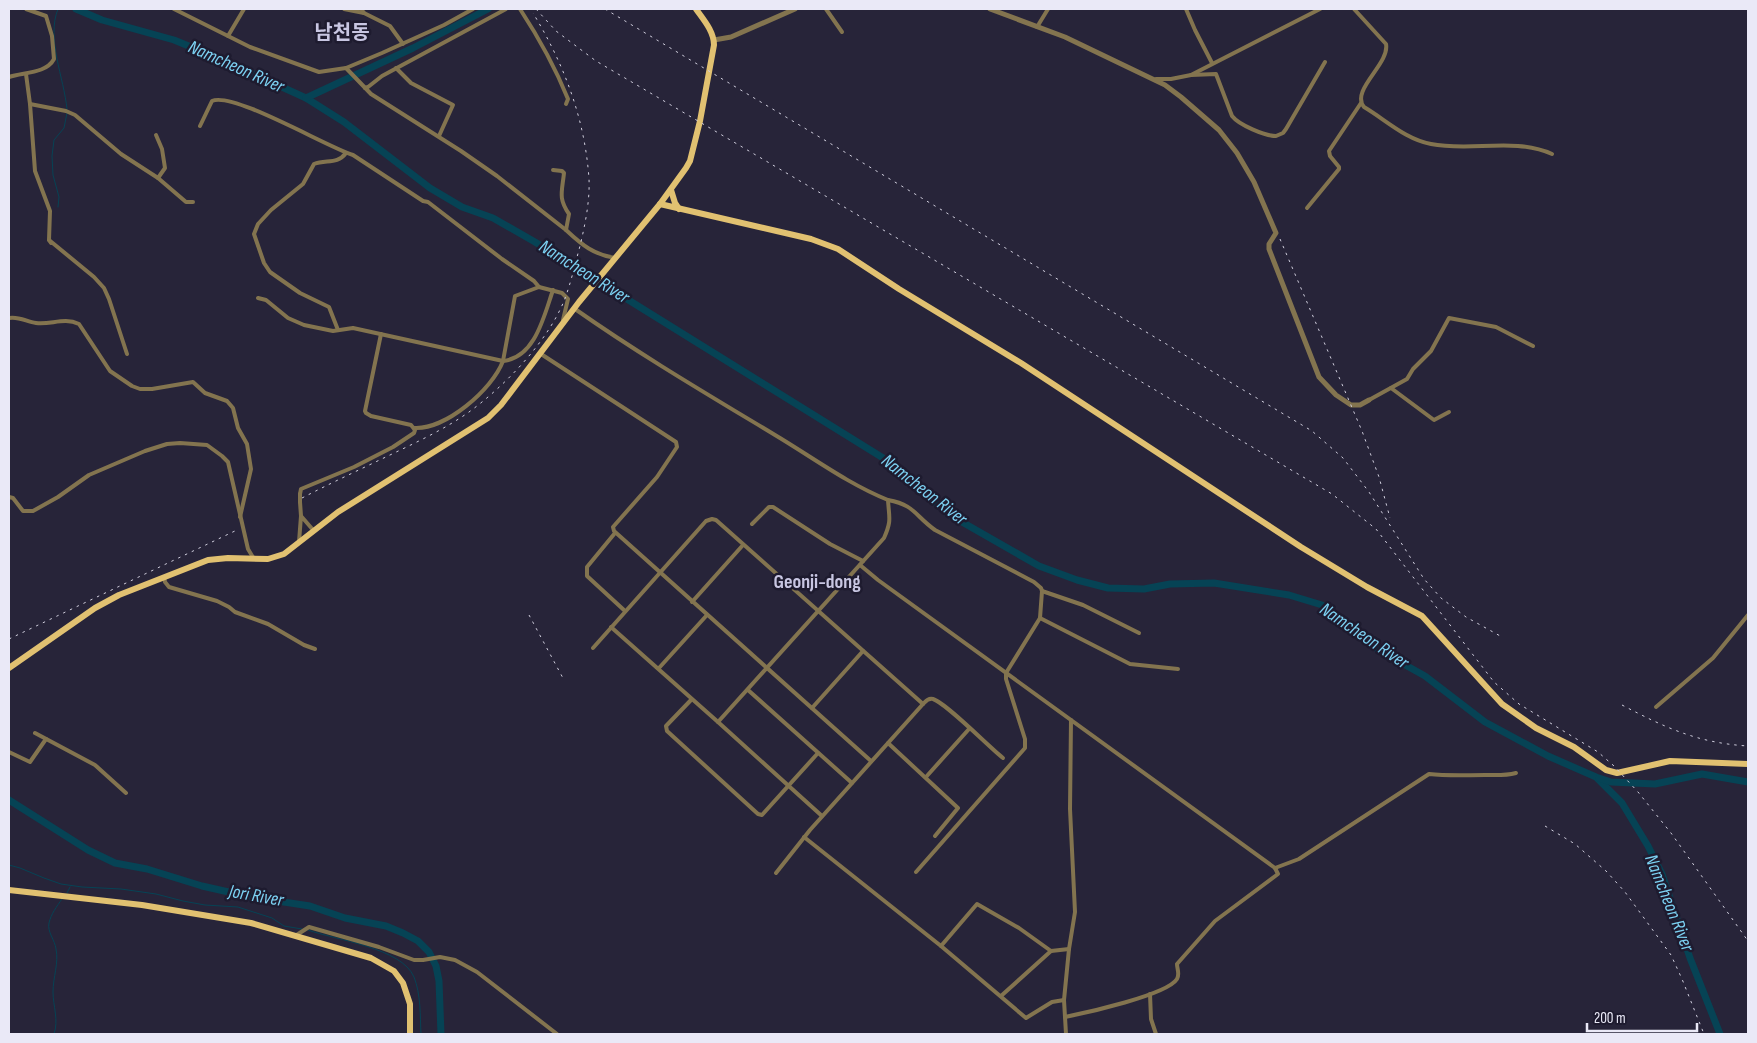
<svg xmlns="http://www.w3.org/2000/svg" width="1757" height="1043" font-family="'Sofia Sans Condensed','Noto Sans KR',sans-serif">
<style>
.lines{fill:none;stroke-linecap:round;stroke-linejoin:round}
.stream{stroke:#064355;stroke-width:1}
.river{stroke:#064355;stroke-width:7}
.minor{stroke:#83744f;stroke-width:4}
.tertiary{stroke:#83744f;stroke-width:5}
.primary{stroke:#e1c171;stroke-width:6}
.rail{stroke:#d0cedd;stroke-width:1;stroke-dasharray:2.5 5;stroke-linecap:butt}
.minor-bridge{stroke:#83744f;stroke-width:4}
.labels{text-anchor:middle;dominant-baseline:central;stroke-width:5;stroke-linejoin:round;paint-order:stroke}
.water-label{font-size:19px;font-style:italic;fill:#7cd1f2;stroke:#1e1b2f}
.quarter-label{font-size:20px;font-weight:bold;fill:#c8c6e2;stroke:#1e1b2f}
</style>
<rect width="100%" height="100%" fill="#272439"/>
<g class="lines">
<g class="stream">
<path d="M58,9C46,38 64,78 67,109"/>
<path d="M58,207L59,197L53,175L52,156L54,140L64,128L67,113"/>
<path d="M9,865L20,868L44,878L61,884L82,887L121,889L156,894L183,901L205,905L238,907L272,918L284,926L302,929"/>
<path d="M67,893L70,887"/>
<path d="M308,930C336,940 402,948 414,977C421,995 420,1015 421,1034"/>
<path d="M54,1034C59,1020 53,1006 53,992C53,977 59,963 56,949C55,940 47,932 49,923C51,914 57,906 62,899"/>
</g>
<g class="river">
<path d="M76,9L102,20L174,40L218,58L306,98L344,122L430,188L462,207L493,218L535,242L896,466L948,514L1039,566L1077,580L1108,588L1144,589L1170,584L1214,583L1289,595L1322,605L1347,628L1382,652L1425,676L1485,722L1548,756L1596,777L1622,803L1648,846L1662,874L1690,958L1720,1034"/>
<path d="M306,98L413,48L488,9"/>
<path d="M1599,778L1611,782L1655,784L1702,774L1748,782"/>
<path d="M9,800L88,850L115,863L147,869L202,886L251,897L310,906L345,918L386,926L403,933L418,941L429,952L436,966L439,981L441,1034"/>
</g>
<g class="minor">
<path d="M174,9L250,47L319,72L346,68L382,53L444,25L473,9"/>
<path d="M344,9L364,13"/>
<path d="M363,9L362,11L364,13L390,26L403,44"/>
<path d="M520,9C539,38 555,67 568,99L566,104"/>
<path d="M826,9L842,32"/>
<path d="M1186,9L1195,30L1212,63"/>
<path d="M1354,9L1386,44C1390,64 1350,90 1364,107C1386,120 1405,139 1431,144C1471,152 1514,137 1552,154"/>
<path d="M1037,27L1048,9"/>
<path d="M228,36L244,9"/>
<path d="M346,68L371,94L461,151L497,176L566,230C582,245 594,255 616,258"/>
<path d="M396,68L411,83L453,105L439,136"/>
<path d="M26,74L30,104L35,171L50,211L49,240L51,243"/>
<path d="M1191,75L1216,74L1232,116C1239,125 1265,136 1276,136L1283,133L1286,129L1325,62"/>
<path d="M9,77C23,72 46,74 54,59L52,36L46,16L26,9"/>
<path d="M1156,79H1171L1191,75L1320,9"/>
<path d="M365,88L368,87L382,76L506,9"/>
<path d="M30,104L66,111L75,115L121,154L158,178L186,202H193"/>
<path d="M200,126L212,101C232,91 327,147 353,155L423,201L428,202L502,259L534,281L539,287"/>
<path d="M156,135L162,149L165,168L158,178"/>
<path d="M553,170L562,171L564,173C562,192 558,198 569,214L566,230"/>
<path d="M1307,208L1339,169V167L1330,156L1329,151L1361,103"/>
<path d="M49,240L94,277L104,288L109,299L127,354"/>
<path d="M258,298L266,300L288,318L304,325L333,331L353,328L503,361C535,358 544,316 553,290"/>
<path d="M575,309C639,354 707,394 775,435C812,457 848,484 888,500C889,518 892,520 884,538L718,722L611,627"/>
<path d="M9,318C19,316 27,322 36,323C51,325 64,317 79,324L110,371L132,386L140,389H152L193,382L205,393L227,401L233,408L238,428L247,444L251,469L240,517"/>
<path d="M338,330L329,307L300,293L270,272L264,263L254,234L258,224L271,210L303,184L314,164C326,159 337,165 346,153"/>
<path d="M541,354L676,442L677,447L657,477L613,527L614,531L871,761"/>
<path d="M1391,388L1434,420L1449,412"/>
<path d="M1369,400L1407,379L1413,369L1431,351L1449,318L1496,327L1533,346"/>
<path d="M414,428C445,430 492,390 503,361L515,296L539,287L562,293L568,299L563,320"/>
<path d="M300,494L301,489L354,467L393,447L414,433L415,430L411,425L371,416L366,413L365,411L381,334"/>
<path d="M9,497L13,498L23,511H33L58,497L89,475L145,451L167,444L180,443L207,445L222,456L228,462L248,549L254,559"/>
<path d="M888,500C915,505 914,515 935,530L1034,582L1041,588L1042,591L1040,618L1006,673V679L1025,739V748L916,872"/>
<path d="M300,502L301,516"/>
<path d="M752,524L769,507H773L830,544L863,561"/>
<path d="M615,533L587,567V576L625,611"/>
<path d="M299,542L301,516L314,531"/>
<path d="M860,565L878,580L1275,868L1278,874L1215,921L1177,964C1177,969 1180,974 1177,979C1167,995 1085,1013 1065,1017"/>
<path d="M164,577L165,582L169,587L217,601L229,607L235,612L268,624L304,645L315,649"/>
<path d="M1042,591L1083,605L1139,633"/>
<path d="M692,602L743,545"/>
<path d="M1040,618L1130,664L1178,669"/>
<path d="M593,648L706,521L712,519L716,520L923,704L810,830L776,873"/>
<path d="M659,668L707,615"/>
<path d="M748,690L852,783"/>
<path d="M691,700L666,726L667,731L758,814L762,815L818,753"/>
<path d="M923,704C926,701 928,698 933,699C946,703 989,747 1003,758"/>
<path d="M1656,707L1713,658L1748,615"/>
<path d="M812,708L863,651"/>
<path d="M718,722L822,816"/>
<path d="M35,733L95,765L126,793"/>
<path d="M888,743L958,808L935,836"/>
<path d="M9,752L30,762L46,739"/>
<path d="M926,777L969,729"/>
<path d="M804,837L941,946L1026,1018L1052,1002L1064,1000"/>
<path d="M1275,868L1299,859L1429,774C1447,776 1466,775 1485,775C1496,775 1504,776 1516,773"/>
<path d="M295,936L309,927L379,947L414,960H423L440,957L455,960L477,972L557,1034"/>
<path d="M941,946L977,904L1019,928L1051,951L1069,949"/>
<path d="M1150,994L1151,1019L1156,1034"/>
<path d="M1001,996L1051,951"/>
<path d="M1066,1034L1064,1000L1069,949L1075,912L1070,809L1071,720"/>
</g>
<g class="tertiary">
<path d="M990,9L1065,37L1165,85L1181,97L1219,130L1237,153L1254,182L1276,233L1269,244V249L1319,377L1336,395L1351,405H1360L1369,400"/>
<path d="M714,40L731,37L795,9"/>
</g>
<g class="primary">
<path d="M671,190L675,203L679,209"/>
<path d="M660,204L811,239L838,249L899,289L1021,363L1301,547L1367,587L1422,616L1502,704L1536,728L1574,747L1606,770L1617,773L1670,761L1748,764"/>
<path d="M9,668L95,608L119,595L208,560L228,558L268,559L284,554L338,512L488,418L501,405L579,302L660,204L686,168L690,161L700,121L714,45C714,31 703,19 696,9"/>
<path d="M9,890L142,905L251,923L371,958L394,971L403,983L410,1004V1034"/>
</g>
<g class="rail">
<path d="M536,9L556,31L596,61L1332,494L1376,529L1494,682L1519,704L1598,752L1614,766L1638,792L1671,833L1748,941"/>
<path d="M605,9L1312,431L1343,458L1369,492L1424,579L1441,598L1466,617L1502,637"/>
<path d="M1280,239L1362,431L1379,477L1390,518"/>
<path d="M302,498C331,483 361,469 390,455C417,442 445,429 469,412C506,385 547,342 564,301C571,283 575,264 580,246C585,225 590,201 589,179C585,119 564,64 533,13"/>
<path d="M529,615L564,680"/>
<path d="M9,639L237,530"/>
<path d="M1622,705C1666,728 1698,743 1748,746"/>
<path d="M1545,826L1575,844L1606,871L1625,892L1671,955L1682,979L1704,1034"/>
</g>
<path class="minor-bridge" d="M300,494V502"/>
</g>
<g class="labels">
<g class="water-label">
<text transform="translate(236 67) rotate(24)">Namcheon River</text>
<text transform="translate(584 272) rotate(32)">Namcheon River</text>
<text transform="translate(924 490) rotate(38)">Namcheon River</text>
<text transform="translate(1364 636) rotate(34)">Namcheon River</text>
<text transform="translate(256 896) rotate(10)">Jori River</text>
<text transform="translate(1669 903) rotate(68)">Namcheon River</text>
</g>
<g class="quarter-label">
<text x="342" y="33">남천동</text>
<text x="817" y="582">Geonji-dong</text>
</g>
</g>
<rect width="1757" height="1043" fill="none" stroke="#eae9f7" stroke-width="20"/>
<path d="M1587 1023v8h110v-8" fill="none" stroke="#eae9f7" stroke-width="2.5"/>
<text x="1594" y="1023" font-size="15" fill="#eae9f7" stroke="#1e1b2f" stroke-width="4" paint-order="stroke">200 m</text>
</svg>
